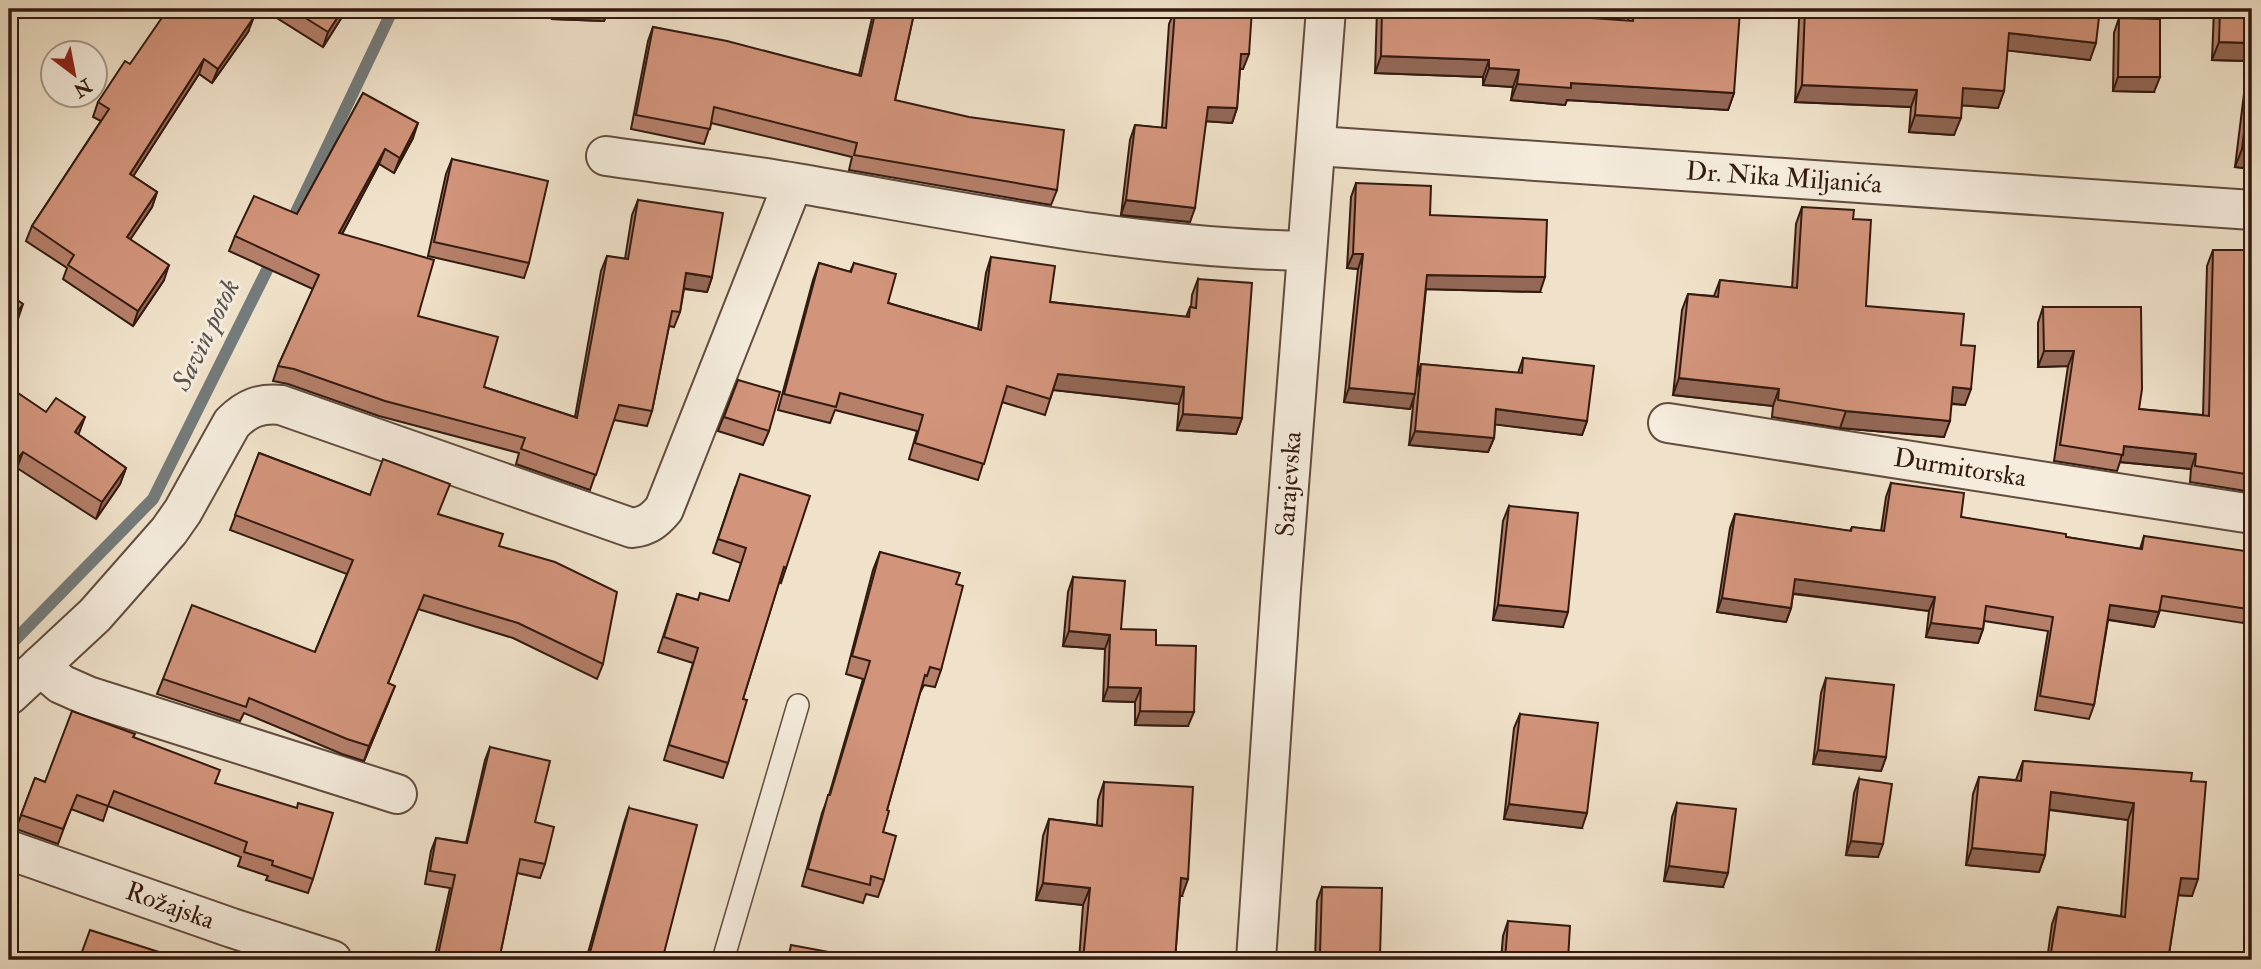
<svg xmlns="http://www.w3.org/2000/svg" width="2261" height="969" font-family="'IM FELL Double Pica',serif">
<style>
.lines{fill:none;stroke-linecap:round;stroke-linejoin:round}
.stream{stroke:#747b7b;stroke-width:12}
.service-casing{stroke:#624c3e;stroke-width:24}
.minor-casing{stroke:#624c3e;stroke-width:42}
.service{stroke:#f5ecdd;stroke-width:21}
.minor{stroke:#f5ecdd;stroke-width:38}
.wall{fill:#b57f6a;stroke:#331a10;stroke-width:2}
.shaded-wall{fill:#936856;stroke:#331a10;stroke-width:2}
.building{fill:#d2947b;stroke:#331a10;stroke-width:2}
.labels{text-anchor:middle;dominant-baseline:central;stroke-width:6;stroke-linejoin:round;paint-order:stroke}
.street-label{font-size:26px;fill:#331a10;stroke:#f5ecdd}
.water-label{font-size:28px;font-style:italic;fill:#59524e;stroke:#f5ecdd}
</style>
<rect width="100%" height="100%" fill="#f0e2ca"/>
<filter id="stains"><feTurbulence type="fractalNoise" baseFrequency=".00286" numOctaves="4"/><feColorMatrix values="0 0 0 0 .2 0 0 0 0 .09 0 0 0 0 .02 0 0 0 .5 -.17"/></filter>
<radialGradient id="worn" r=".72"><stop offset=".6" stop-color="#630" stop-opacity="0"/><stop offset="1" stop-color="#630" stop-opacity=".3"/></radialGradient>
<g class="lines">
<g class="stream">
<path d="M288,229L393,9"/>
<path d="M9,646L153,499L275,254"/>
</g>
<g class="service-casing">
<path id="service" d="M723,960L798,705"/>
</g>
<g class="minor-casing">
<g id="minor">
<path d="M1317,146L2252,210"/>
<path d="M606,156C669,165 733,172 796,183C965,212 1135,248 1307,251"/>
<path d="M1668,423L2252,514"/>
<path d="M40,666L61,684L88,696L397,794"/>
<path d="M9,695L95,615L169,531L183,511L232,423C247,408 260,403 281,405L632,528C647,526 654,521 664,509L793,183"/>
<path d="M9,850L232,928L332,960"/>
<path d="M1256,960L1281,589L1326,9"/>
</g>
</g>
<use href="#service" class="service"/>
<use href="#minor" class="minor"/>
</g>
<g class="wall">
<path d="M281,9H347L323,47L277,18Z"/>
<path d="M552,9H609L604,21L552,19Z"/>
<path d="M874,9H915L895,100L1057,190L1051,205L849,170L852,157L711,123L704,144L631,129L648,41L653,27L859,75Z"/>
<path d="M1178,9H1252L1243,69H1240L1237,108L1232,123L1206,121L1190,222L1121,215L1130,140L1135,125L1162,128L1169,24L1175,10H1178Z"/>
<path d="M1377,9H1551L1550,15L1628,21L1630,9H1712L1734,93L1728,110L1567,100L1565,105L1511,100L1513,87L1483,85V77L1375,73Z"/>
<path d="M1803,9H2100L2090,60L2007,50L2004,91L1998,108L1962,105L1954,135L1909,132L1911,107L1795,102L1799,20Z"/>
<path d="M2214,9H2252V169L2235,167L2248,61L2212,60Z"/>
<path d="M2119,18L2154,92L2113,91L2114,33Z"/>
<path d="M248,32L212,83L199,74L133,176L157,192L152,207L130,239L164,280L133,326L63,279L67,268L26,241L32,226L101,121L93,117L98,102L130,64Z"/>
<path d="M363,93L413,138L394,173L379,164L342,234L484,387L575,417L601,271L607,256L625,259L632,215L638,200L712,277L707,292L684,289L680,312L674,327L669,326L652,411L647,426L614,420L590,490L516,464L519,453L379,416L288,384L273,381L278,366L313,289L229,251L235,236L297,214Z"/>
<path d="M452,159L529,263L524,278L428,256L446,174Z"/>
<path d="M1356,183L1430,215L1540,292L1426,289L1417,377L1421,364L1518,373L1523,358L1587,421L1582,435L1495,424L1494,438L1488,452L1409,445L1414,396L1410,409L1344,402L1358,269L1347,268L1351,197Z"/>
<path d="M1802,207L1853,219L1866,306L1961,345L1965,405L1951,404L1944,437L1840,428L1772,417L1773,406L1673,395L1682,310L1688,294L1714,296L1720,280L1792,288L1796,224Z"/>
<path d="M2213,250H2252V492L2190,482L2191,469L2120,462L2117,471L2054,461L2068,366L2038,367V323L2043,307L2139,409L2203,415L2207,266Z"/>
<path d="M991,257L1050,302L1186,317L1190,307H1191L1192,295L1198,279L1242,418L1236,434L1177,430L1179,404L1053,390L1045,415L1002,402L978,480L909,459L917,431L835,410L830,423L778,410L813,280L819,263L850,272L854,263L888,303L978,329L986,273Z"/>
<path d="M738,380L769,431L763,445L718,431Z"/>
<path d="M9,387L126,468L120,484L96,519L17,468L9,478Z"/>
<path d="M259,453L370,495L438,514L499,546L603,664L597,679L513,638L418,609L388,683L389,701L364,761L342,754L244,713L240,721L157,694L163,679L315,652L347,574L230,530Z"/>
<path d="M1891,483L1961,517L2066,537L2140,549L2144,536L2248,609L2243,623L2160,610L2154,627L2108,620L2094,705L2089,719L2035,710L2048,631L1984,621L1983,629L1978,643L1926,637L1929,611L1793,594L1791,608L1786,622L1717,612L1730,528L1735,514L1850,531L1852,527L1881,531L1886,497Z"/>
<path d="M735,488L786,568L781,583L779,582L743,699L728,763L723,778L664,760L693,663L658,652L677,594L698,600L729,601L741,563L713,553Z"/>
<path d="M1509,506L1563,627L1493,620L1503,521Z"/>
<path d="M880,552L956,584L941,670L935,687L924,685L920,693L887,810L883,832L884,880L878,897L866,894L863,903L802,886L822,813L829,795L863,679L846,674L873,570Z"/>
<path d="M1073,577L1121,629L1156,645L1188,726L1135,725V702L1103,701L1105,649L1063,646L1068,592Z"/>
<path d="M1826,678L1886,757L1881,771L1813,764L1821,693Z"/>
<path d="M1520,714L1582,828L1504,819L1514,728Z"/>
<path d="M133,737L215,783L313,879L308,893L266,880L268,876L238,866L241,857L108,806L103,821L71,809L58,844L16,829L35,778L45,782Z"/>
<path d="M490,747L535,822L545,864L540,878L517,873L499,960H434L450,888L425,884L431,851L436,838L466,843L485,760Z"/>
<path d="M2023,761L2191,781L2192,896L2178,895L2168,960H2047L2052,924L2058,907L2121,916L2128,820L2049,810L2045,855L2039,872L1966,865L1973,794L1979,777L2016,780Z"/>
<path d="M1859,779L1878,857L1846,855L1854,793Z"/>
<path d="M1104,782L1182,896H1180L1175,960H1079L1083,905L1036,900L1043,836L1049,819L1097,825L1098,800Z"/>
<path d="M1677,803L1723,887L1664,881L1672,817Z"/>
<path d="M629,808L664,953L673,960H586L624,823Z"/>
<path d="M1322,887L1378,960H1315L1317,901Z"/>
<path d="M1508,921L1568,960H1501L1503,936Z"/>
</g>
<g class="shaded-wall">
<path d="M343,9H347L323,47L328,32Z"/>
<path d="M555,9H609L604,21L552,19Z"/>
<path d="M254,17L248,32L212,83L218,69Z"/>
<path d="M2009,33L2096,43L2090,60L2003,50Z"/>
<path d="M2219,42L2252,43V50L2248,61L2212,60Z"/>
<path d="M1241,54H1249L1243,69H1236Z"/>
<path d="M1381,56L1489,60L1483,77L1375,73Z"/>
<path d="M204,59L199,74L125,189L130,174Z"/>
<path d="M1489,68L1519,70L1513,87L1483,85Z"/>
<path d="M2118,77H2160L2154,92L2113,91Z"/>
<path d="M1571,83L1734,93L1728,110L1567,100L1565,105L1511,100L1517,84Z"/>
<path d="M1802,85L1917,90L1911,107L1795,102Z"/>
<path d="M1963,88L2004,91L1998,108L1957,105Z"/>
<path d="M1208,107L1237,108L1232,123L1203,121Z"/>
<path d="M1915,115L1961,118L1954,135L1909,132Z"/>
<path d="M418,123L413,138L394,173L400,158Z"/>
<path d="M385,149L379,164L334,249L339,233Z"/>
<path d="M2242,149L2252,150V169L2235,167Z"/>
<path d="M157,192L152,207L122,252L127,237Z"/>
<path d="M1126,200L1195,208L1190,222L1121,215Z"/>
<path d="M1353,254H1363L1358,269L1347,268Z"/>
<path d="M169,265L164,280L133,326L138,311Z"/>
<path d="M686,273L712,277L707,292L681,288Z"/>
<path d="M1427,275L1545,277L1540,292L1422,289Z"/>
<path d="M23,304L18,319L9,331V324Z"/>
<path d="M2044,351H2074L2068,366L2038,367Z"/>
<path d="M1058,374L1184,387L1179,404L1053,390Z"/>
<path d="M1679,378L1779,389L1773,406L1673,395Z"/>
<path d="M1953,387L1971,389L1965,405L1947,403Z"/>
<path d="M1349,388L1415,394L1410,409L1344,402Z"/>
<path d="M1496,409L1587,421L1582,435L1491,424Z"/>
<path d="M1846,411L1950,421L1944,437L1840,428Z"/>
<path d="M1183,414L1242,418L1236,434L1177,430Z"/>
<path d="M85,417L79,433L69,448L75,432Z"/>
<path d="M1415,431L1494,438L1488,452L1409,445Z"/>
<path d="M2124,446L2196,454L2191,469L2120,462Z"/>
<path d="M23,452L17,468L9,478V469Z"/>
<path d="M126,468L120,484L96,519L102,502Z"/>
<path d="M1795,579L1935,597L1929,611L1790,593Z"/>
<path d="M1722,598L1791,608L1786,622L1717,612Z"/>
<path d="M1498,605L1568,612L1563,627L1493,620Z"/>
<path d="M2110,605L2159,612L2154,627L2105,619Z"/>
<path d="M1931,623L1983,629L1978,643L1926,637Z"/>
<path d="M1069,631L1110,635L1105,649L1063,646Z"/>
<path d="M395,686L389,701L364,761L369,746Z"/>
<path d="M1108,687L1141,688L1135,702L1103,701Z"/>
<path d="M1140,711L1194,712L1188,726L1135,725Z"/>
<path d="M1818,750L1886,757L1881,771L1813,764Z"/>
<path d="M2051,792L2134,803L2128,820L2045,809Z"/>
<path d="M1509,804L1587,813L1582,828L1504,819Z"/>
<path d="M1851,841L1883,844L1878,857L1846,855Z"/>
<path d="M1972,848L2045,855L2039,872L1966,865Z"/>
<path d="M1669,866L1728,873L1723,887L1664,881Z"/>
<path d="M1181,878L1188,879L1182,896H1175Z"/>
<path d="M2181,878L2198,879L2192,896L2175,895Z"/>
<path d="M1043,883L1090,888L1083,905L1036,900Z"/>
<path d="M1320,953L1380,955L1378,960H1318Z"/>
</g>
<g class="building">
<path d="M168,9H241L254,17L218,69L204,59L130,174L157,192L127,237L169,265L138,311L68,265L74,255L32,226L109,109L98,102L125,61L130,64Z"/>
<path d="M291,9H343L328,32Z"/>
<path d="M876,9H915L895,100L969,117L1064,130L1057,190L854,155L857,143L714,107L710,129L636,115L653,27L727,41L861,76Z"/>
<path d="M1182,9H1252L1249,54H1241L1237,108L1208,107L1195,208L1126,200L1135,125L1166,128L1175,10H1182Z"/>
<path d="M1382,9H1551L1550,15L1633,21L1634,9H1712L1740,11L1734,93L1571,83V88L1517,84L1519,70L1489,68V60L1381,56Z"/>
<path d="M1805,9H2100L2096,43L2009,33L2004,91L1963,88L1961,118L1915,115L1917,90L1802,85Z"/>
<path d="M2220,9H2252V43L2219,42Z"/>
<path d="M2119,18L2160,19V77H2118Z"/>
<path d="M2252,64V150L2242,149Z"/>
<path d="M363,93L418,123L400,158L385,149L339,233L434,260L418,316L498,337L484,387L577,418L607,256L628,259L638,200L723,213L712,277L686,273L680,312L672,311L652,411L619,405L596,475L521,449L525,438L385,401L294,369L278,366L319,275L235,236L254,196L297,214Z"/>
<path d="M452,159L548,181L529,263L434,242Z"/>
<path d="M1356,183L1431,186L1430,215L1547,220L1545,277L1427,275L1415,394L1349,388L1363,254H1353Z"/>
<path d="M1802,207L1854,210L1853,219L1871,220L1866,306L1964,314L1961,345L1975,346L1971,389L1953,387L1950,421L1846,411L1778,400L1779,389L1679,378L1688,294L1718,297L1720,280L1797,288Z"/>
<path d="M2213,250H2252V475L2195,466L2196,454L2124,446L2123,455L2060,445L2074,351H2044L2043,307H2141L2142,389L2139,409L2209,416Z"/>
<path d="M991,257L1055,266L1050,302L1189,317L1190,307L1196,308L1198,279L1252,283L1242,418L1183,414L1184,387L1058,374L1050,399L1007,386L984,464L915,443L923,415L840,393L836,407L784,394L819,263L851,272L854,263L896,274L888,303L981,330Z"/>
<path d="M9,294L23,304L9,324Z"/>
<path d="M1523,358L1594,366L1587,421L1496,409L1494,438L1415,431L1421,364L1522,373Z"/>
<path d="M738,380L780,392L769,431L724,417Z"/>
<path d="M9,387L46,412L56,398L85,417L75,432L126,468L102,502L23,452L9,469Z"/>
<path d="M259,453L370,495L383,459L450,484L438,514L503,534L499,546L555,562L617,592L603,664L518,623L424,595L388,683L395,686L369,746L347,739L249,698L246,707L163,679L192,605L315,652L353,560L235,515Z"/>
<path d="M740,474L810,496L786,568L784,567L743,699L747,700L728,763L669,745L698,648L664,637L677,594L698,600L700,593L729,601L746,548L718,539Z"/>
<path d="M1891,483L1964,493L1961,517L2066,534V537L2142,549L2144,536L2252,552V581L2248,609L2162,596L2159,612L2110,605L2094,705L2040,696L2053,617L1986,606L1983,629L1931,623L1935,597L1795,579L1791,608L1722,598L1735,514L1851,531L1852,527L1884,531Z"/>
<path d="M1509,506L1578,513L1568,612L1498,605Z"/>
<path d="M880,552L960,573L956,584L963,586L941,670L930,667L927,676L925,675L887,810L889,811L883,832L896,836L884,880L871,876L870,885L808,869L828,795H830L870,661L852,656Z"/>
<path d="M1073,577L1125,581L1121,629L1156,630V645L1196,646L1194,712L1140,711L1141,688L1108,687L1110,635L1069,631Z"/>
<path d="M1826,678L1894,685L1886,757L1818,750Z"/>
<path d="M72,711L135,734L133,737L220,770L215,783L297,808L298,803L333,813L313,879L272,865L273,861L244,852L247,842L114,791L108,806L77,795L63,829L21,815L35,778L45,782Z"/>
<path d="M1520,714L1598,723L1587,813L1509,804Z"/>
<path d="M490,747L550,761L535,822L554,827L545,864L520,859L499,960H462L438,955L455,875L430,871L436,838L467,843Z"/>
<path d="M2023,761L2192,773L2191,781L2206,782L2198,879L2181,878L2168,960H2060L2050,959L2058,907L2125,917L2134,803L2051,792L2045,855L1972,848L1979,777L2021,781Z"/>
<path d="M1859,779L1892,784L1883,844L1851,841Z"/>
<path d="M1104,782L1193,787L1188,879L1181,878L1175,960H1083L1090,888L1043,883L1049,819L1102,826Z"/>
<path d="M1677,803L1736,809L1728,873L1669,866Z"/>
<path d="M629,808L697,825L664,953L674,956L673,960H588Z"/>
<path d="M1322,887L1382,888L1380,955L1320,953Z"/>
<path d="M1508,921L1570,926L1568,960H1505Z"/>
<path d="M90,930L184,960H79Z"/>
<path d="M791,945L861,958L860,960H788Z"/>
</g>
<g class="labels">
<g class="street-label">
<text transform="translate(1784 178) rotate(4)">Dr. Nika Miljanića</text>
<text transform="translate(1960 468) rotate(9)">Durmitorska</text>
<text transform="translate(1289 484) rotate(-86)">Sarajevska</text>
<text transform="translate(170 906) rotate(20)">Rožajska</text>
</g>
<g class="water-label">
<text transform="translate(206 335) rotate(-64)">Savin potok</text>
</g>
</g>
<rect width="2261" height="969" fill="none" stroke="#f0e2ca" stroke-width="35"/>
<rect x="10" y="10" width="2240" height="948" fill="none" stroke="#331a10" stroke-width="3.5"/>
<rect x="18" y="18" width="2226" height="934" fill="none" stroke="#331a10" stroke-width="2"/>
<g transform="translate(74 74) rotate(148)"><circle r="33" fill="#f5ecdd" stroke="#a7988b" stroke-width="2"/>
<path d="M0-5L12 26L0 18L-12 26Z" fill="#8f2418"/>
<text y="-10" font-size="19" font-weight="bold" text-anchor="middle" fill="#331a10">N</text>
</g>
<rect width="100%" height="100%" filter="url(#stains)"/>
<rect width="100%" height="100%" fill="url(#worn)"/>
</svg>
